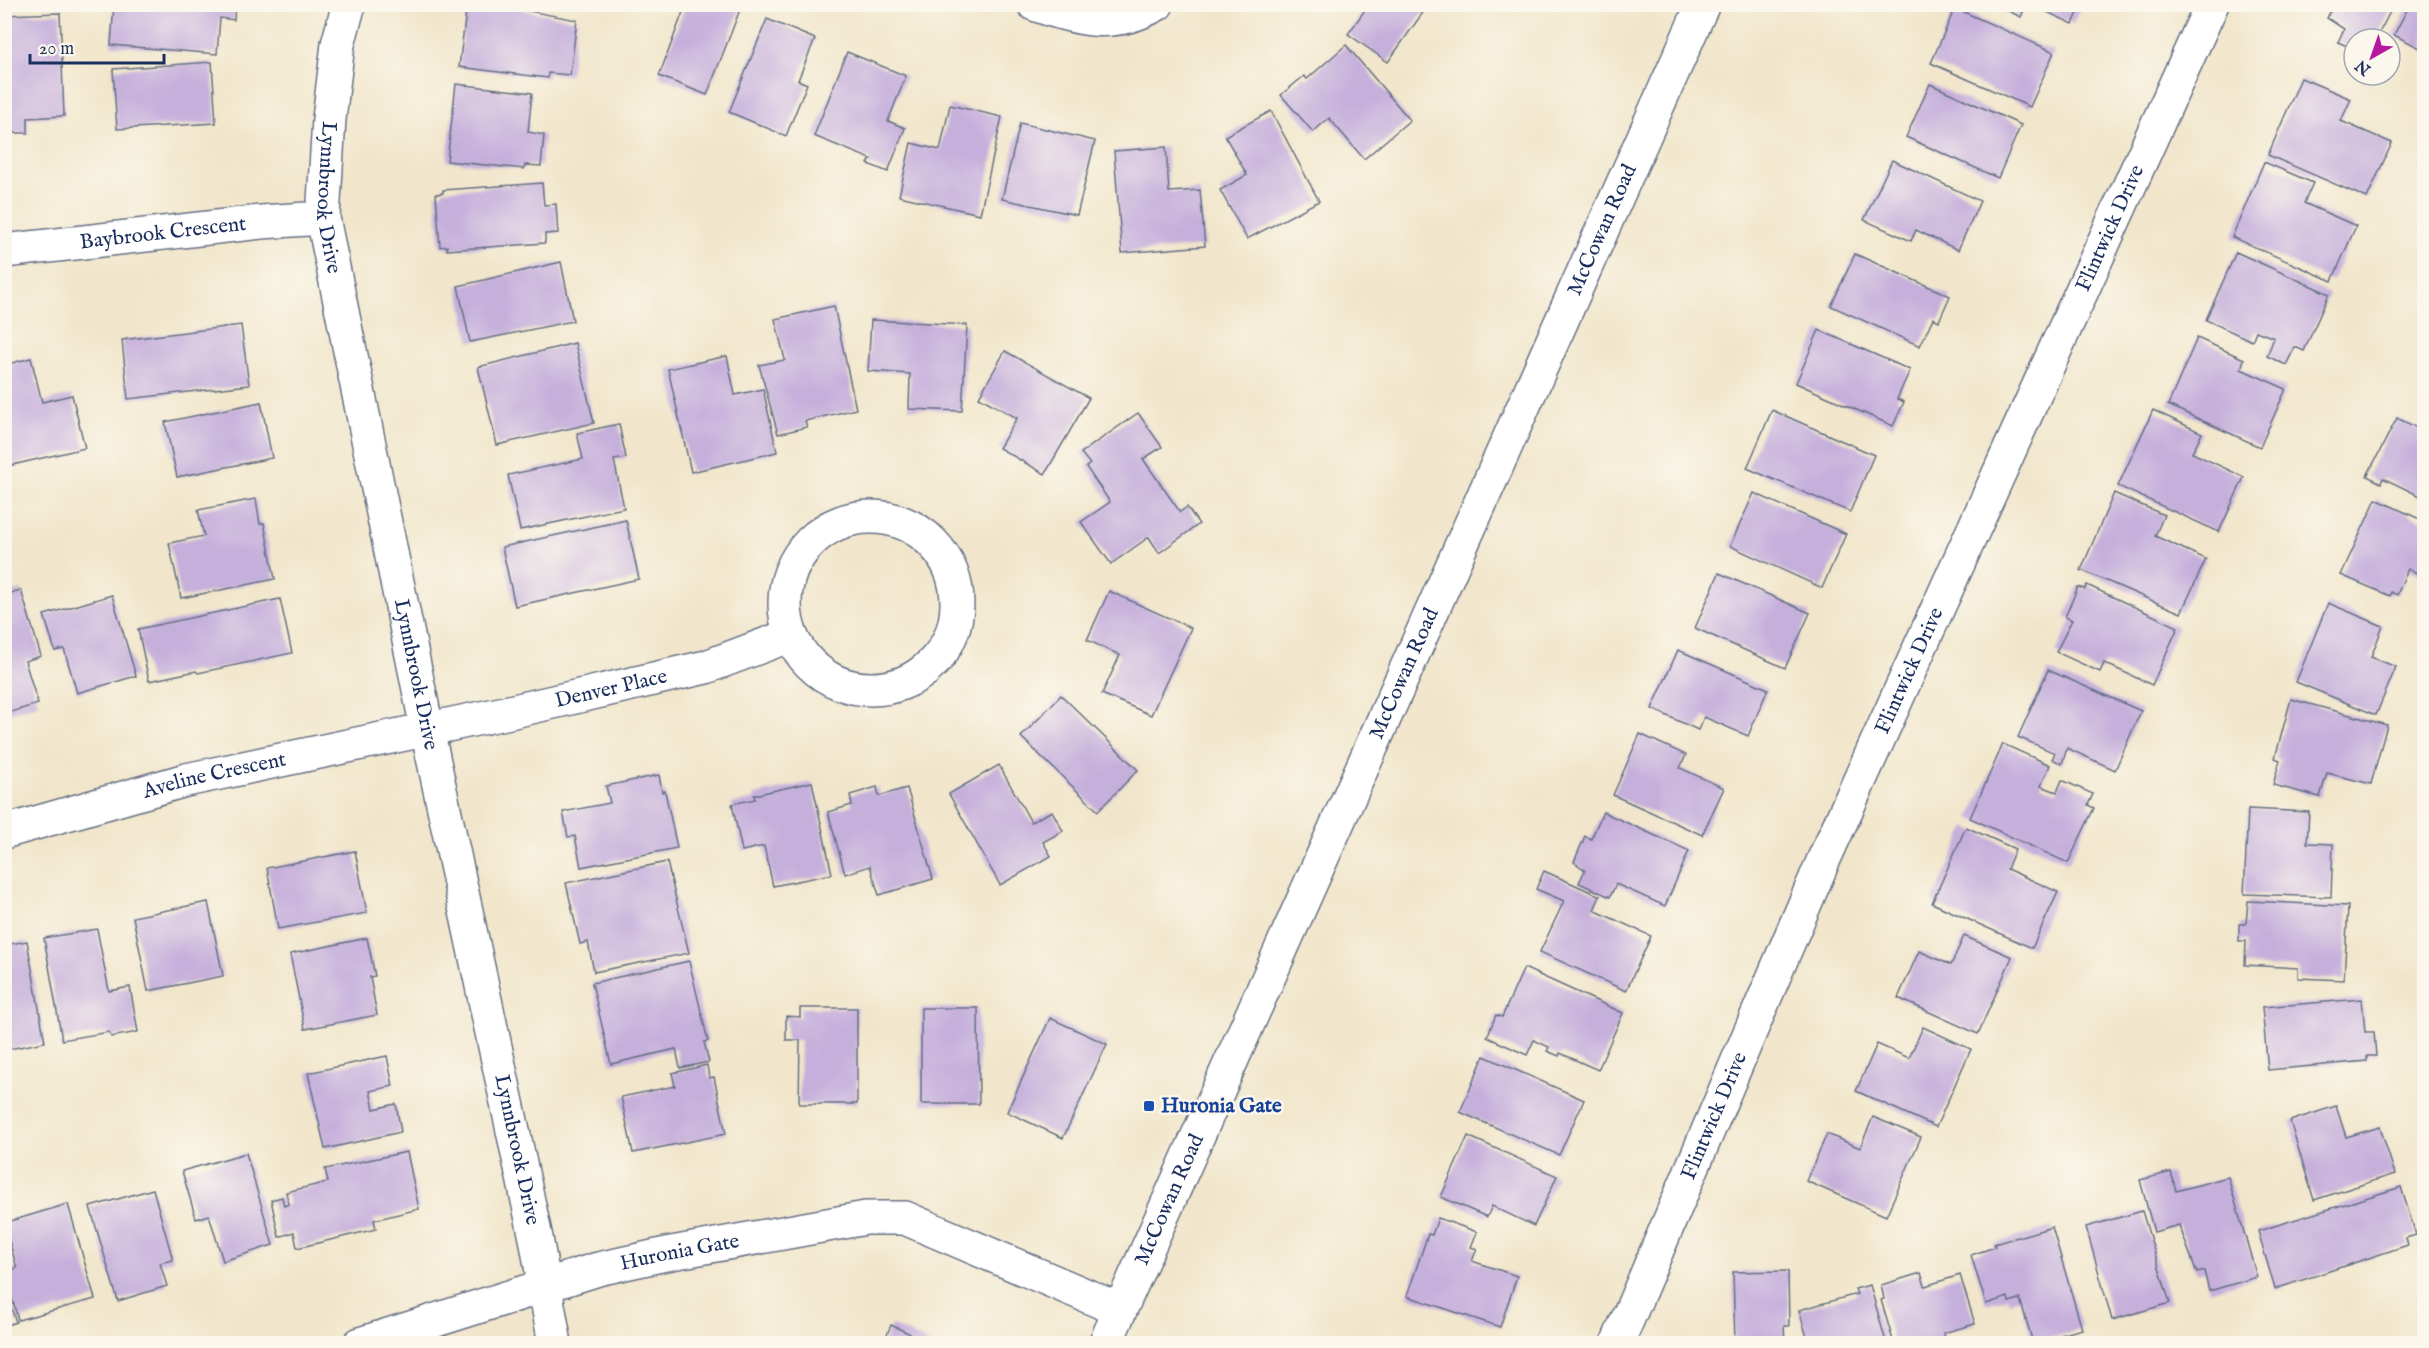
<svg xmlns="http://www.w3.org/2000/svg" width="2429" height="1348" font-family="'IM FELL English',serif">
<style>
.building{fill:#c5afdb}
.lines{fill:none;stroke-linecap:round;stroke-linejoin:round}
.minor-casing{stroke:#666f84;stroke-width:36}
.secondary-casing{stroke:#666f84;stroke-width:36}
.minor{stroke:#fff;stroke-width:33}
.secondary{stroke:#fff;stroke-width:33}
.transit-dot{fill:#1a4fb4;stroke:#fbf7ec;stroke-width:2}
.labels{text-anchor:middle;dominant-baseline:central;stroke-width:5;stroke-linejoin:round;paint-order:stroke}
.street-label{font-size:21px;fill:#1b2f5e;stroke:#fbf7ec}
.transit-label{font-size:21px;font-weight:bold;fill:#164399;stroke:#fbf7ec;text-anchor:start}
</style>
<rect width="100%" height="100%" fill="#fbf7ec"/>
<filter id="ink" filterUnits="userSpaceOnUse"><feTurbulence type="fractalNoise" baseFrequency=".0167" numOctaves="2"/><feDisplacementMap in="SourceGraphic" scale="12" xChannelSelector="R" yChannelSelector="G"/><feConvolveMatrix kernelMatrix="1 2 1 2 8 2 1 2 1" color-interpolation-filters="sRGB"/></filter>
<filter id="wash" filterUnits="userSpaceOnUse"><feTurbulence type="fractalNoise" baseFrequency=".008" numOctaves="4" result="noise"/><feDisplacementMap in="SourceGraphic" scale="24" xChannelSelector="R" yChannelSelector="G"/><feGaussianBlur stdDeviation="1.35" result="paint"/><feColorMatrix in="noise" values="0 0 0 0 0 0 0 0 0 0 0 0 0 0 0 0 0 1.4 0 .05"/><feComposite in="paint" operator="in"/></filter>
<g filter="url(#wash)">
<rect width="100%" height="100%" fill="#f1e6cb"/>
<g id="blocks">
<g class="building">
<path d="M114,4H235L234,20L220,18L217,54L111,45Z"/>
<path d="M467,4H524L523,10L577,20L570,75L548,73V78L459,67Z"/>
<path d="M686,4L741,7L707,95L659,76Z"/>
<path d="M1369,4H1429L1388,62L1348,34Z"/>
<path d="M1993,4H2026L2021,17Z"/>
<path d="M2030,4H2082L2073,24Z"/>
<path d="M2334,4H2394L2376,39H2354V49L2338,42L2344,29L2327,18Z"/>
<path d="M2410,4H2424V50L2394,35Z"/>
<path d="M1955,8L2054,52L2030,107L1931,63Z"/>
<path d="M60,13L64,116L28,118V133H4V15Z"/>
<path d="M767,19L815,39L798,80L807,84L786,136L729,112Z"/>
<path d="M1346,45L1410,120L1364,159L1329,118L1313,132L1281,95L1304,76L1307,79Z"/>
<path d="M847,52L906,76L888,121L905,128L888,172L868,164L871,159L814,136Z"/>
<path d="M212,62L216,123L117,129L113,69Z"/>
<path d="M2301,78L2351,99L2341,121L2392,143L2367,198L2268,155Z"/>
<path d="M456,84L532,93L528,132L544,135L541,166L525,165L524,169L447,161Z"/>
<path d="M1930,84L2021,125L1998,178L1906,137Z"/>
<path d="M950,105L1002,117L980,214L899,196L911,143L940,150Z"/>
<path d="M1271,111L1319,201L1247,239L1220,190L1247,175L1225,136Z"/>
<path d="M1020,123L1095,141L1077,215L1002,199Z"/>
<path d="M1166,147L1169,192L1200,190L1205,246L1122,253L1114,151Z"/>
<path d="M1892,160L1980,201L1958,250L1916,230L1911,241L1864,220Z"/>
<path d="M2264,162L2313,183L2304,203L2356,226L2332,281L2232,237Z"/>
<path d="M542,183L544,205L556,204L558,233L545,234V243L447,250V246L440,247L436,194L443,193V190Z"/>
<path d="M2236,252L2329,294L2304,351L2295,347L2286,365L2267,356L2274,338L2256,331L2252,341L2206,320Z"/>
<path d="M1855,254L1950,296L1939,321L1933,318L1920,346L1831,306Z"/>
<path d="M561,262L573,321L470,342L458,286Z"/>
<path d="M834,306L856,409L805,421L807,427L778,434L759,365L785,360L775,319Z"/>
<path d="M871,320L967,325L962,411L909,409L910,374L868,371Z"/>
<path d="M241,325L249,385L128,399L122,340Z"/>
<path d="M1819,330L1910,370L1897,399L1904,402L1893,426L1796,383Z"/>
<path d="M2197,338L2244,359L2241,369L2286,389L2260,447L2168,405Z"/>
<path d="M575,343L594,423L497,445L478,367Z"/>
<path d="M1005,351L1089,398L1045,474L999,448L1017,418L979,397Z"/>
<path d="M727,356L735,395L763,389L777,452L691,472L668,369Z"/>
<path d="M31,358L42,402L72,395L85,448L4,467V365Z"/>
<path d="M261,402L272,458L177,477L165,422Z"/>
<path d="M1772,410L1874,455L1850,512L1747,468Z"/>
<path d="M2153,410L2202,433L2192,453L2244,477L2219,532L2118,486Z"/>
<path d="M1138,413L1162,447L1143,459L1180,512L1187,507L1199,524L1159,553L1149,537L1111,564L1081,522L1110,502L1086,467L1090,464L1081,453Z"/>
<path d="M2397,418L2424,431V498L2383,478L2381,483L2367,476Z"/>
<path d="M619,424L626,458L614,460L624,508L520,530L508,475L583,459L577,433Z"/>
<path d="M1754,493L1846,534L1822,588L1730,546Z"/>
<path d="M2114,493L2164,515L2155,536L2206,559L2181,613L2081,570Z"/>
<path d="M256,499L260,524L264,523L275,579L181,598L169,543L204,536L198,510Z"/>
<path d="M2376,499L2424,521V576L2408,569L2397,595L2391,592L2390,596L2341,575Z"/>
<path d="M626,520L639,579L515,606L502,547Z"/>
<path d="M1719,573L1810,613L1785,668L1695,628Z"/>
<path d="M2087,585L2178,627L2152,685L2104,663L2100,672L2056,652L2072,620L2065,617L2078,587L2085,589Z"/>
<path d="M21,590L41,656L25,661L38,704L4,714V595Z"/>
<path d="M1109,591L1191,628L1151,715L1102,694L1120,655L1087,640Z"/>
<path d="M112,595L136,676L77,693L64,649L55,651L44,615Z"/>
<path d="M280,599L292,653L198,673L196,671L149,681L138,629Z"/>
<path d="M2328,603L2383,626L2371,657L2396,667L2376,715L2296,682Z"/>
<path d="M1678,650L1768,689L1748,736L1704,717L1698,730L1652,709Z"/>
<path d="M2048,670L2141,711L2115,770L2067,748L2062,764L2052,759L2055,753L2018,737Z"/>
<path d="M1061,695L1138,770L1098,811L1021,737Z"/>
<path d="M2291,699L2387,725L2371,784L2327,773L2320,797L2273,785L2280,760L2275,758Z"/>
<path d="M1640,734L1686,755L1680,768L1724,788L1702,835L1613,795Z"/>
<path d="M2003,744L2050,765L2041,786L2057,792L2062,780L2093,794L2088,805L2094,808L2068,863L1970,818Z"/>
<path d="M999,765L1031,822L1052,811L1063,831L1043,842L1051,856L1000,885L949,794Z"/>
<path d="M659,775L662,792L665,791L677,848L581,867L575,836L568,837L563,812L610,803L606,786Z"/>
<path d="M812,782L832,874L773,886L764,846L742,851L732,804L755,799L754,795Z"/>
<path d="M877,787L879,796L907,788L933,879L879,895L870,866L845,874L828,812L852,805L850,795Z"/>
<path d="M2248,809L2309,812L2307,843L2333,844L2331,897L2244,894Z"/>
<path d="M1603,812L1689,851L1665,906L1616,884L1610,897L1579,883L1585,870L1574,862L1585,836L1591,839Z"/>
<path d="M1966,827L2015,849L2007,869L2058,892L2032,948L1932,903Z"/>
<path d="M355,851L367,913L278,929L267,868Z"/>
<path d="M667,862L689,953L594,972L588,942L580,944L566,883Z"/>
<path d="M1544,871L1600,896L1594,910L1651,936L1626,991L1540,952L1564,901L1536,889Z"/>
<path d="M2248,901L2348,906L2344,980L2298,978V968L2245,965L2246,941H2239V924H2246Z"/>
<path d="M208,902L223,976L148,991L133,917Z"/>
<path d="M97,929L109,991L130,987L138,1032L111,1037L109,1032L62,1040L44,938Z"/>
<path d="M1964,936L2012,957L1978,1034L1898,998L1919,951L1951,965Z"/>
<path d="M367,938L375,976L370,977L377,1015L305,1029L290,954Z"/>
<path d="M27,941L45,1042L4,1050V945Z"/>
<path d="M689,961L708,1041L704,1042L709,1062L680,1068L676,1049L611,1064L592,983Z"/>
<path d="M1524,968L1623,1013L1598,1070L1560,1053L1559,1056L1547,1051L1549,1047L1534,1040L1527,1055L1487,1037L1496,1015L1502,1017Z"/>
<path d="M2362,999L2365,1032H2374L2376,1056H2367V1061L2268,1070L2262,1007Z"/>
<path d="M800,1008H857V1104H799L800,1040H786V1016L800,1017Z"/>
<path d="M921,1008H978L979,1104H921Z"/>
<path d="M1050,1018L1107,1044L1063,1138L1007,1112Z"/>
<path d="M1923,1027L1971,1049L1936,1127L1856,1091L1877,1044L1909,1058Z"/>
<path d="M387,1056L393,1086L370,1091L374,1109L396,1104L401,1132L325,1149L308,1073Z"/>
<path d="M1484,1056L1584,1100L1559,1155L1460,1112Z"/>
<path d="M707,1065L709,1078L714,1077L726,1134L633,1153L621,1097L675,1086L672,1073Z"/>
<path d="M2336,1106L2346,1137L2380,1127L2395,1174L2314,1200L2290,1121Z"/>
<path d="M1873,1117L1921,1137L1886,1216L1806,1181L1827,1134L1860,1148Z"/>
<path d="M1468,1136L1557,1176L1534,1226L1492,1206L1487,1217L1441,1197Z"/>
<path d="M407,1152L419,1209L374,1220L376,1229L297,1248L294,1232L279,1237L271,1200L282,1197L284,1206L289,1204L286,1192L328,1182L325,1169Z"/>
<path d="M246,1153L273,1245L223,1261L209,1215L196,1219L182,1171Z"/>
<path d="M2171,1172L2176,1191L2228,1177L2257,1277L2209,1291L2204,1271L2197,1273L2179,1225L2154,1232L2140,1180Z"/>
<path d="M2401,1187L2416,1235L2406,1238L2408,1245L2275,1289L2258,1231Z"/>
<path d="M153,1189L173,1260L160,1263L167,1286L118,1301L90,1207Z"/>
<path d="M68,1204L95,1299L18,1320L5,1272L17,1268L4,1223Z"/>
<path d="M2142,1211L2170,1303L2112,1320L2086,1227Z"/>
<path d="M1438,1218L1477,1232L1471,1247L1477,1249L1472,1261L1517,1276L1500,1327L1407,1296L1428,1234L1432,1235Z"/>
<path d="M2052,1227L2082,1329L2033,1343L2020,1299L2009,1302L2008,1297L1986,1304L1971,1255L1995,1247L1994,1244Z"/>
<path d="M1788,1271L1789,1326H1784L1785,1344H1735L1733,1272Z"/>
<path d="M1921,1273L1925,1286L1960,1275L1975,1324L1943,1333L1947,1344H1894L1881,1300L1884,1299L1881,1285Z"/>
<path d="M1870,1285L1886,1342L1809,1344L1799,1310L1857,1294L1855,1289Z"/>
<path d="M4,1287L16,1322L4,1326Z"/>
<path d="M891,1325L932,1344H883Z"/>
</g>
</g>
</g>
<g filter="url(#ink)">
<use href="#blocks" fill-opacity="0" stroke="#666f84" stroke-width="1.5"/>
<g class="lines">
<g class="minor-casing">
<g id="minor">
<path id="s1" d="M349,4L338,44L329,119L323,218L427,729L536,1238L555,1344"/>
<path d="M1034,4C1079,20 1113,29 1157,4"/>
<path id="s2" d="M4,251L261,222L323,218"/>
<circle cx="871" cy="603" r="86"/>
<path id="s3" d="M4,832L186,780L505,713L706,667L791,635"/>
<path id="s4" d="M360,1344L598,1269L666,1254L866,1218H905L1120,1310"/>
<path id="s5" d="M1617,1344L1824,859L2212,4"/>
</g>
</g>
<g class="secondary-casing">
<g id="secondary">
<path id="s6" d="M1105,1344L1703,4"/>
</g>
</g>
<use href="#minor" class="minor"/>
<use href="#secondary" class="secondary"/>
</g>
</g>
<rect class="transit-dot" x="1143" y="1100" width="12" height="12" rx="3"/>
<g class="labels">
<g class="street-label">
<text stroke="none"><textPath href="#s1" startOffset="196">Lynnbrook Drive</textPath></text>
<text stroke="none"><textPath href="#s5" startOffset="1220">Flintwick Drive</textPath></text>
<text stroke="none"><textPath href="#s6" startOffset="1220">McCowan Road</textPath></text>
<text stroke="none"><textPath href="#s2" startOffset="160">Baybrook Crescent</textPath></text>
<text stroke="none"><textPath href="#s5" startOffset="734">Flintwick Drive</textPath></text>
<text stroke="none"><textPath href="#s6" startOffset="734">McCowan Road</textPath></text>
<text stroke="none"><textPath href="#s1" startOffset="682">Lynnbrook Drive</textPath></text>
<text stroke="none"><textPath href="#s3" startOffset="624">Denver Place</textPath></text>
<text stroke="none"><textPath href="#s3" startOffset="218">Aveline Crescent</textPath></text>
<text stroke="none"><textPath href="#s5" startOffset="248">Flintwick Drive</textPath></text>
<text stroke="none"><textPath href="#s1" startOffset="1168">Lynnbrook Drive</textPath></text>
<text stroke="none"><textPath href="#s6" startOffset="158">McCowan Road</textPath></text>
<text stroke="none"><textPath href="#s4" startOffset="333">Huronia Gate</textPath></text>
</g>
<g class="transit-label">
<text x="1161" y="1106">Huronia Gate</text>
</g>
</g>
<rect width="2429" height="1348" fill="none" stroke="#fbf7ec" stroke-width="24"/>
<g transform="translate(2372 57) rotate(220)"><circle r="28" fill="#fbf7ec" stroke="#a1a7b3" stroke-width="1.5"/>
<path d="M0-4.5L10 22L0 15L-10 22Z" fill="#b5179e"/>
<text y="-9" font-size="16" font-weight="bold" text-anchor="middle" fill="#1b2f5e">N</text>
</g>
<path d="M30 54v9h134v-9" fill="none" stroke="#1b2f5e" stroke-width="3"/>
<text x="39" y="54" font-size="18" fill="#1b2f5e" stroke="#fbf7ec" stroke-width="4.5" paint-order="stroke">20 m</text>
</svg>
